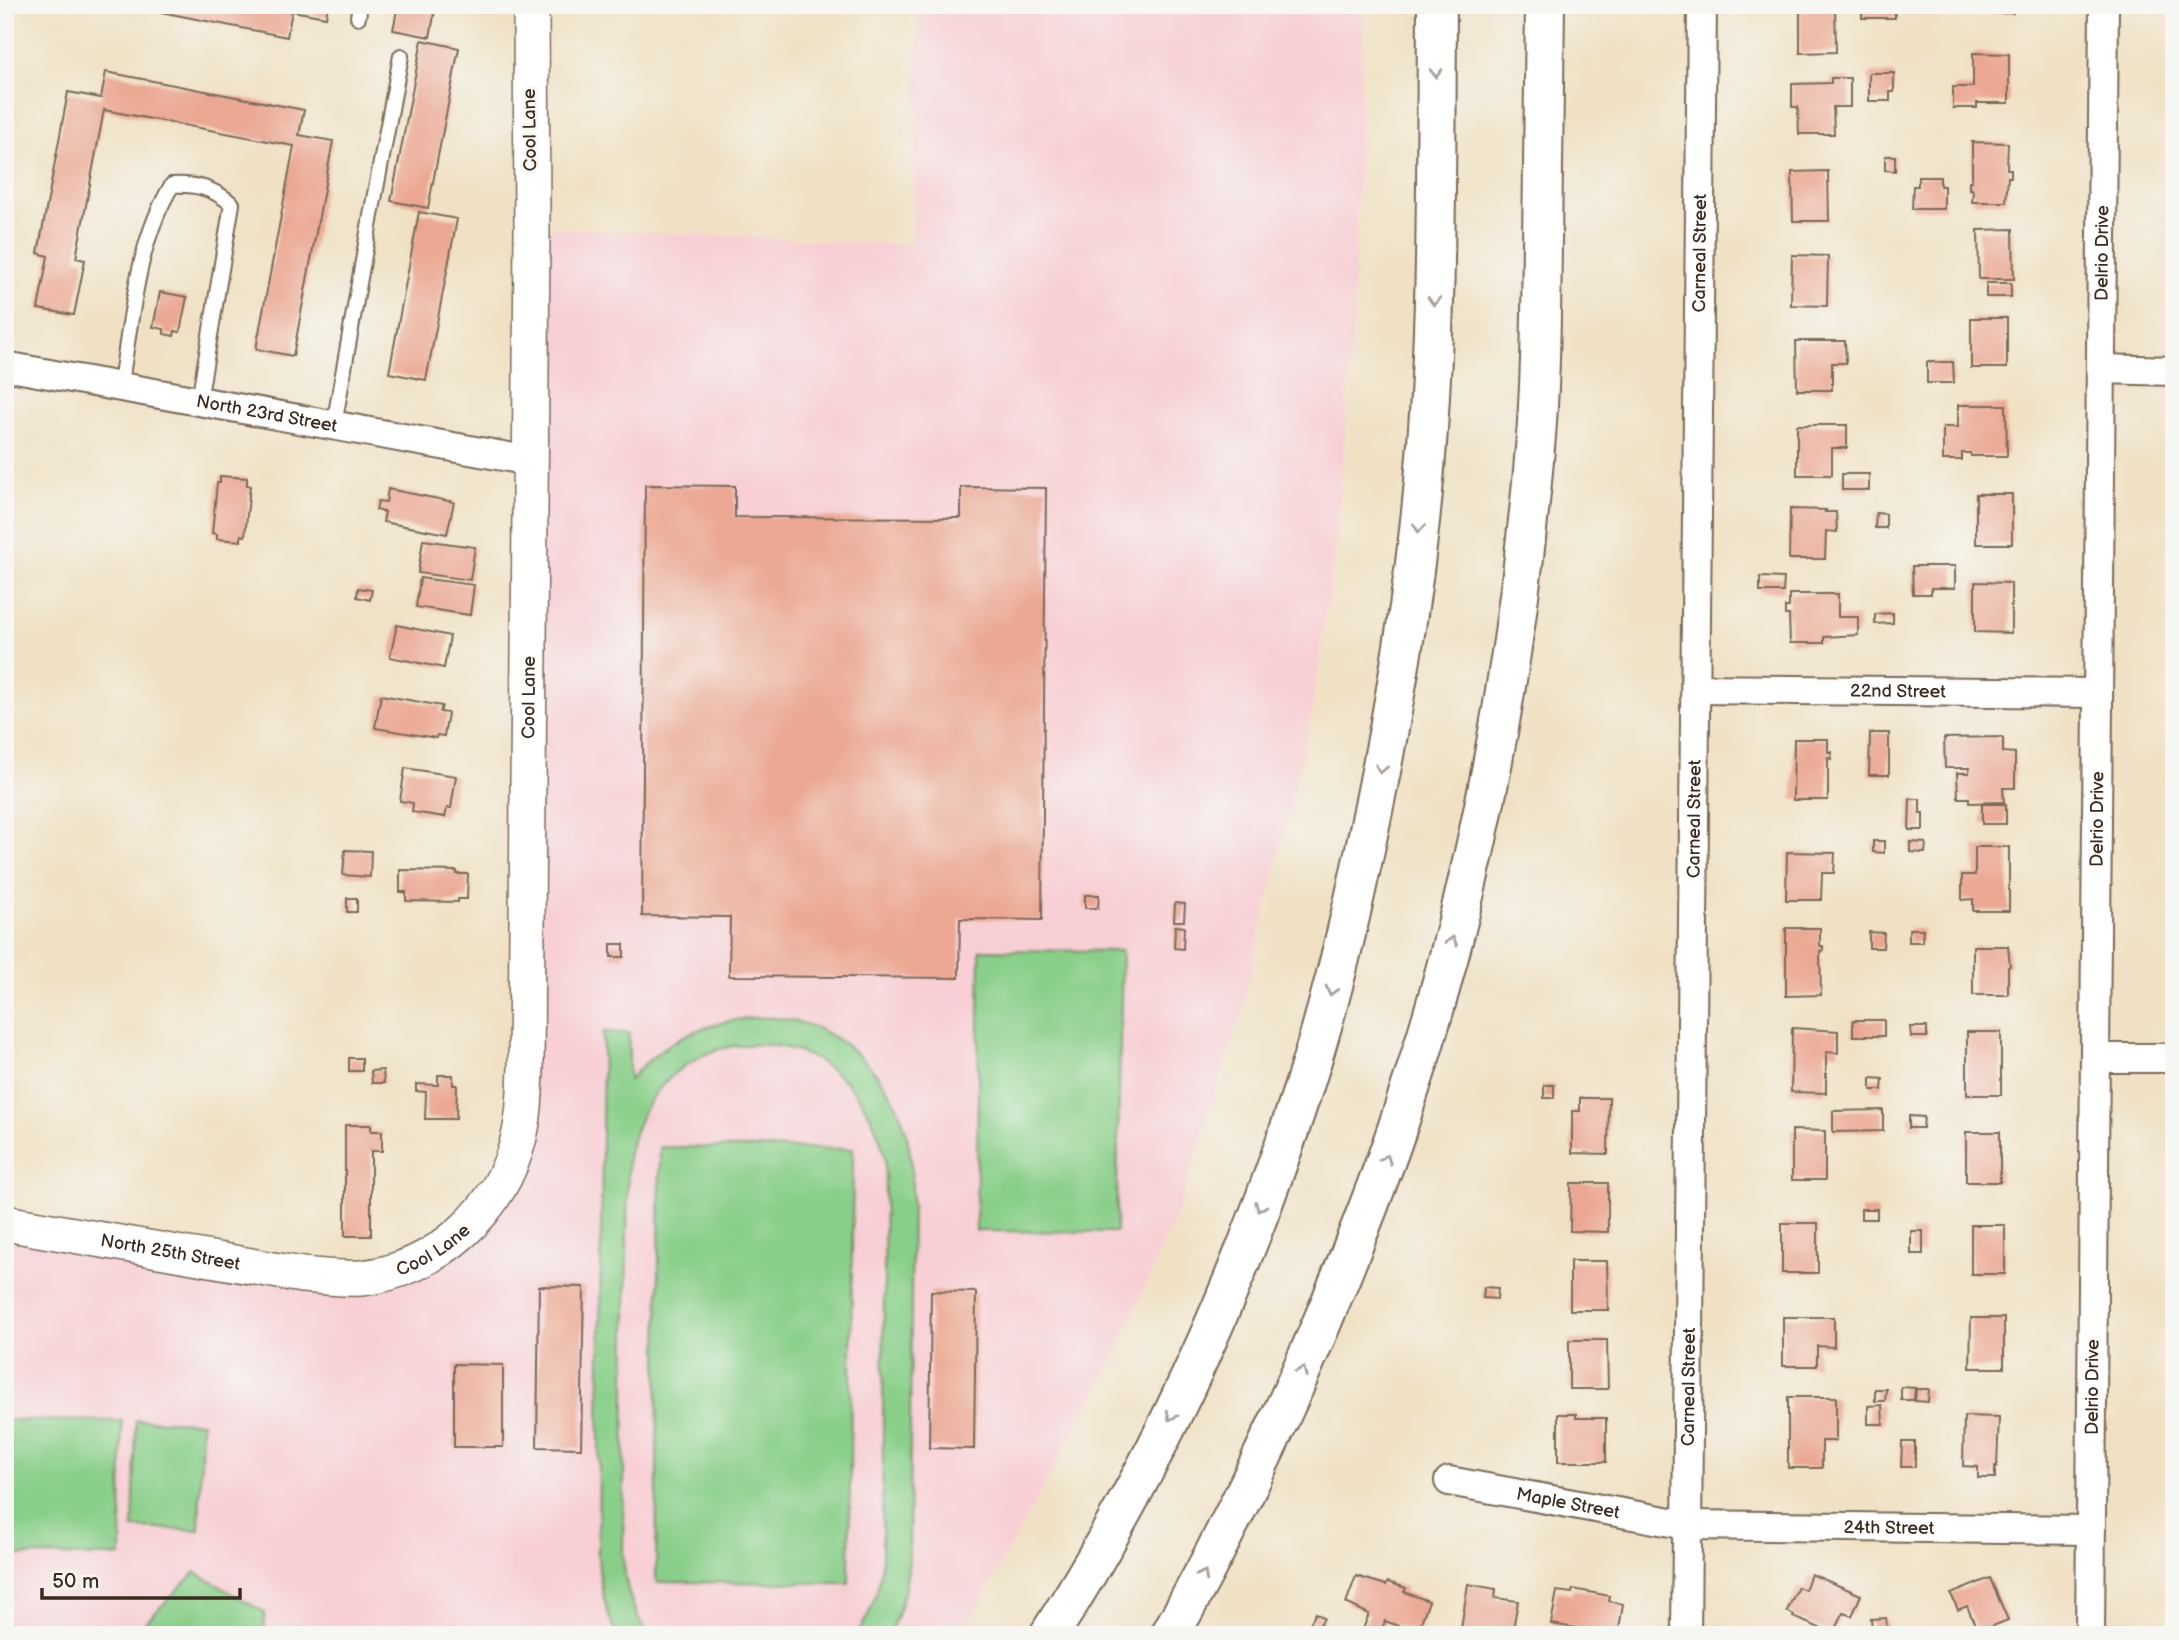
<svg xmlns="http://www.w3.org/2000/svg" width="2179" height="1640" font-family="'Balsamiq Sans',sans-serif">
<style>
.built{fill:#f7cfd4}
.green{fill:#89cf89;stroke:#627c54;stroke-width:2}
.building{fill:#eba792}
.lines{fill:none;stroke-linecap:round;stroke-linejoin:round}
.service-casing{stroke:#7a6a58;stroke-width:18}
.minor-casing{stroke:#7a6a58;stroke-width:32}
.tertiary-casing{stroke:#7a6a58;stroke-width:38}
.motorway-casing{stroke:#7a6a58;stroke-width:42}
.service{stroke:#fff;stroke-width:14}
.minor{stroke:#fff;stroke-width:28}
.tertiary{stroke:#fff;stroke-width:35}
.motorway{stroke:#fff;stroke-width:38}
.oneway{stroke:#a79f9a}
.labels{text-anchor:middle;dominant-baseline:central;stroke-width:6;stroke-linejoin:round;paint-order:stroke}
.street-label{font-size:18px;fill:#3b2a1e;stroke:#f6f6f2}
</style>
<rect width="100%" height="100%" fill="#f6f6f2"/>
<filter id="ink" filterUnits="userSpaceOnUse"><feTurbulence type="fractalNoise" baseFrequency=".0143" numOctaves="2"/><feDisplacementMap in="SourceGraphic" scale="14" xChannelSelector="R" yChannelSelector="G"/><feConvolveMatrix kernelMatrix="1 2 1 2 8 2 1 2 1" color-interpolation-filters="sRGB"/></filter>
<filter id="wash" filterUnits="userSpaceOnUse"><feTurbulence type="fractalNoise" baseFrequency=".00686" numOctaves="4" result="noise"/><feDisplacementMap in="SourceGraphic" scale="28" xChannelSelector="R" yChannelSelector="G"/><feGaussianBlur stdDeviation="1.57" result="paint"/><feColorMatrix in="noise" values="0 0 0 0 0 0 0 0 0 0 0 0 0 0 0 0 0 1.4 0 .05"/><feComposite in="paint" operator="in"/></filter>
<g filter="url(#wash)">
<rect width="100%" height="100%" fill="#f0e1c5"/>
<path class="built" d="M919,5H1363L1353,323L1338,521L1311,717L1242,1010L1179,1208L1112,1362L962,1635H5V1222L296,1274L422,1261L515,1155L530,227L912,245Z"/>
<g class="green">
<path d="M980,950L1122,951L1116,1232L976,1231Z"/>
<path d="M752,1018C763,1018 774,1017 784,1019C843,1028 894,1079 907,1136C911,1153 912,1171 912,1190L909,1559C907,1587 901,1611 888,1635H856C873,1612 880,1587 882,1559L885,1158C853,1006 655,1007 628,1158L623,1556C625,1586 632,1610 648,1635H616C605,1609 599,1584 598,1556L603,1032L629,1033V1080C664,1041 699,1023 752,1018Z"/>
<path d="M660,1147L853,1149L849,1583L656,1582Z"/>
<path d="M6,1420L122,1421L121,1556L5,1555Z"/>
<path d="M136,1420L202,1422L199,1530L133,1528Z"/>
<path d="M195,1572L264,1612L265,1635H133Z"/>
</g>
<g id="blocks">
<g class="building">
<path d="M126,5H328L326,17L292,11L287,37Z"/>
<path d="M398,5H436L430,37L393,30Z"/>
<path d="M1800,5H1835L1836,52L1800,53Z"/>
<path d="M1862,5H1894L1895,18H1862Z"/>
<rect x="1978" y="5" width="35" height="8"/>
<path d="M422,40L459,48L428,208L391,201Z"/>
<path d="M1973,53L2009,54V103H1977V108H1953V87H1973Z"/>
<path d="M106,72L304,110L299,135L333,141L293,356L256,349L294,146L104,110L76,258L85,260L74,315L38,309L48,256L38,253L68,92L101,98Z"/>
<path d="M1869,73H1894V92H1890V101H1869Z"/>
<path d="M1831,78H1850V107H1833L1834,134H1799L1798,107H1792V84L1831,83Z"/>
<path d="M1972,142L2008,143L2007,169H2011V177H2008L2006,202H1972L1973,192L1972,189H1969V181H1972Z"/>
<path d="M1885,156H1895V171L1885,170Z"/>
<path d="M1828,171L1829,221H1793L1792,172Z"/>
<path d="M1918,177H1940V186H1944V209H1912L1913,186H1918Z"/>
<path d="M419,212L457,219L426,380L389,373Z"/>
<path d="M2013,229L2014,279H1979L1978,230Z"/>
<path d="M1792,255L1828,256L1827,306L1791,305Z"/>
<rect x="1986" y="283" width="25" height="14"/>
<path d="M160,292L187,297L180,332L175,331L174,336L164,334V329L153,327Z"/>
<rect x="1971" y="318" width="36" height="50"/>
<path d="M1796,341H1845L1846,363H1832V390H1797Z"/>
<path d="M1927,362H1953L1954,383H1927Z"/>
<path d="M1958,405H2006L2007,456H1971L1970,453H1962V460H1943V427H1958Z"/>
<path d="M1797,425H1847V448H1832V475H1797Z"/>
<rect x="2167" y="460" width="7" height="35"/>
<rect x="1842" y="474" width="27" height="16"/>
<path d="M220,476L247,478V485L250,486L245,536L241,535V541L217,539V534L212,533L217,483H220Z"/>
<path d="M645,485L735,486V517L961,518V487L1046,488L1042,920L960,919L959,978L729,976L730,917L642,916Z"/>
<path d="M388,489L454,502L447,534L383,522L385,512L376,510L378,501L386,502Z"/>
<rect x="1976" y="494" width="36" height="50"/>
<path d="M1790,509L1826,510L1825,512H1836L1837,532L1826,531L1825,559H1789Z"/>
<path d="M1876,513L1886,514V528H1875Z"/>
<path d="M423,540L475,547L470,580L418,573Z"/>
<path d="M1912,566H1955V588H1931V594H1913Z"/>
<path d="M1760,577L1784,578L1783,592H1760Z"/>
<path d="M420,578L474,585L470,615L416,607Z"/>
<path d="M1975,582L2011,583V633L1975,632Z"/>
<path d="M358,588L372,590L370,600L357,597Z"/>
<path d="M1789,594H1838V617H1858V635L1824,637V643H1790L1789,615H1785V607H1789Z"/>
<path d="M1893,613V623L1875,624V614Z"/>
<path d="M397,625L450,636L444,668L390,657Z"/>
<path d="M381,695L442,706L440,712L448,713L444,736L437,735L436,738L375,728Z"/>
<path d="M1870,733H1889V775H1869Z"/>
<path d="M2003,737V752L2015,753V788H2003L2004,802L1969,803V798H1958L1957,773H1969V768H1945L1944,738Z"/>
<path d="M1794,739H1828V752H1832L1831,759L1828,758V800H1793Z"/>
<path d="M405,768L456,776L451,808H447L445,817L412,812L413,803L400,801Z"/>
<path d="M1910,799H1920V813H1923V830H1909Z"/>
<rect x="1982" y="804" width="24" height="20"/>
<path d="M1873,841H1884V853L1873,852Z"/>
<path d="M1910,842L1926,843L1925,853L1910,852Z"/>
<path d="M1975,847H2009V911H1973V899L1962,900V875H1975Z"/>
<path d="M345,850L371,851L370,877L343,875Z"/>
<path d="M1787,852L1835,853L1834,873H1822L1821,900H1786Z"/>
<path d="M400,870L457,871V874H468L467,899H458V902L406,901V892H400Z"/>
<path d="M1085,895H1099L1098,908H1085Z"/>
<rect x="347" y="898" width="10" height="14"/>
<path d="M1175,903L1185,904L1184,921H1174Z"/>
<path d="M1175,926L1184,927L1183,949L1174,948Z"/>
<path d="M1786,928H1820V946H1823V951L1820,952L1821,995L1786,996Z"/>
<path d="M1909,929H1923L1922,942H1909Z"/>
<path d="M1869,932L1884,933L1883,948H1869Z"/>
<rect x="611" y="944" width="13" height="13"/>
<path d="M1973,946H2008L2010,966L2008,967V995H1973Z"/>
<rect x="1853" y="1020" width="31" height="16"/>
<path d="M1910,1027H1927V1037H1911Z"/>
<path d="M1792,1028L1838,1031V1053L1826,1052V1093L1791,1092Z"/>
<rect x="1967" y="1032" width="34" height="63"/>
<rect x="349" y="1058" width="13" height="13"/>
<path d="M383,1070L384,1083H372L371,1071Z"/>
<path d="M438,1075H453V1085H457L456,1119H425L426,1092L416,1091V1084L438,1085Z"/>
<path d="M1871,1078L1883,1079L1882,1090H1871Z"/>
<rect x="1544" y="1085" width="10" height="13"/>
<path d="M1580,1098H1609L1608,1154L1572,1153V1111H1580Z"/>
<path d="M1883,1110V1131L1833,1132V1111Z"/>
<path d="M1909,1116L1924,1117L1923,1128H1909Z"/>
<path d="M345,1125H371V1131H382V1151H371V1236H345Z"/>
<path d="M1792,1130L1825,1131V1180H1792Z"/>
<rect x="1966" y="1132" width="34" height="50"/>
<path d="M1571,1183H1608V1232L1570,1231Z"/>
<rect x="1861" y="1209" width="16" height="10"/>
<rect x="1782" y="1223" width="36" height="50"/>
<rect x="1971" y="1225" width="34" height="49"/>
<rect x="1911" y="1231" width="12" height="23"/>
<path d="M1570,1261H1607L1608,1310H1570Z"/>
<path d="M539,1286L584,1287L581,1448L537,1447Z"/>
<path d="M1484,1287L1498,1288L1497,1299L1483,1298Z"/>
<path d="M931,1291L976,1292L974,1449L929,1448Z"/>
<path d="M1783,1317H1834V1347L1817,1346V1366H1783Z"/>
<path d="M1971,1318H2004V1368H1970Z"/>
<path d="M1569,1340H1607L1608,1389H1569Z"/>
<path d="M454,1364L503,1365V1447H454Z"/>
<path d="M1901,1387L1915,1388L1914,1400H1901Z"/>
<path d="M1875,1389H1886L1885,1401H1875Z"/>
<path d="M1916,1389H1929L1928,1402L1915,1401Z"/>
<path d="M1788,1397H1836V1441H1822V1468H1788Z"/>
<path d="M1882,1405L1883,1424H1868V1406Z"/>
<path d="M1558,1414H1576V1418H1606V1462H1558Z"/>
<path d="M1964,1416L1999,1417L1997,1466H1995V1478H1978V1467L1963,1466Z"/>
<path d="M1902,1442H1915V1467H1901Z"/>
<path d="M1811,1574L1861,1595L1852,1616L1843,1613L1834,1634L1793,1617L1794,1615L1787,1611L1798,1587L1805,1590Z"/>
<path d="M1356,1576L1386,1585L1388,1582L1406,1588L1404,1592L1429,1601L1417,1633L1385,1621L1380,1635L1363,1629L1369,1614L1346,1603Z"/>
<path d="M1990,1578L2008,1620L1978,1632L1967,1606L1958,1610L1951,1594Z"/>
<path d="M1468,1584L1496,1589L1495,1598L1518,1601L1512,1635H1460Z"/>
<path d="M1573,1589L1610,1596L1609,1601L1623,1604L1618,1635L1551,1624L1557,1591L1572,1593Z"/>
<path d="M1316,1613L1324,1618L1314,1635H1303Z"/>
<path d="M1886,1618L1887,1628L1872,1629L1871,1619Z"/>
</g>
</g>
</g>
<g filter="url(#ink)">
<use href="#blocks" fill-opacity="0" stroke="#7a6a58" stroke-width="2"/>
<g class="lines">
<g class="service-casing">
<g id="service">
<path d="M358,17L360,5"/>
<path d="M120,387C132,320 136,244 172,185C197,184 213,188 232,204L199,401"/>
<path d="M334,425L372,210L401,56"/>
</g>
</g>
<g class="minor-casing">
<g id="minor">
<path id="s1" d="M5,366L530,461"/>
<path d="M2101,369L2174,371"/>
<path id="s2" d="M1697,689L2098,693"/>
<path d="M2095,1058H2174"/>
<path id="s3" d="M1449,1481L1687,1525L2090,1530"/>
<path id="s4" d="M1686,1635L1702,5"/>
<path id="s5" d="M2090,1635L2104,5"/>
</g>
</g>
<g class="tertiary-casing">
<g id="tertiary">
<path id="s6" d="M5,1223L302,1275C322,1277 341,1279 361,1278C437,1270 502,1210 519,1137C525,1114 525,1091 526,1068L532,230L531,5"/>
</g>
</g>
<g class="motorway-casing">
<g id="motorway">
<path d="M1049,1635C1158,1465 1242,1278 1304,1086C1337,983 1360,877 1381,771C1399,678 1414,586 1423,492C1438,330 1436,167 1437,5"/>
<path d="M1170,1635C1236,1518 1292,1398 1342,1274C1362,1224 1382,1174 1399,1123C1472,906 1516,675 1535,448C1541,380 1541,312 1542,244C1543,164 1544,85 1545,5"/>
</g>
</g>
<use href="#service" class="service"/>
<use href="#minor" class="minor"/>
<use href="#tertiary" class="tertiary"/>
<use href="#motorway" class="motorway"/>
</g>
<defs><path id="oneway-chevron" d="M-2-3.5L2.5 0L-2 3.5" fill="none" stroke-width="1.6" stroke-linecap="round" stroke-linejoin="round" transform="scale(1.75)"/></defs>
<g class="oneway">
<use href="#oneway-chevron" transform="translate(1436 73) rotate(90)"/>
<use href="#oneway-chevron" transform="translate(1434 301) rotate(92)"/>
<use href="#oneway-chevron" transform="translate(1419 528) rotate(96)"/>
<use href="#oneway-chevron" transform="translate(1381 769) rotate(101)"/>
<use href="#oneway-chevron" transform="translate(1452 941) rotate(-75)"/>
<use href="#oneway-chevron" transform="translate(1331 991) rotate(106)"/>
<use href="#oneway-chevron" transform="translate(1386 1159) rotate(-70)"/>
<use href="#oneway-chevron" transform="translate(1260 1207) rotate(111)"/>
<use href="#oneway-chevron" transform="translate(1302 1371) rotate(-66)"/>
<use href="#oneway-chevron" transform="translate(1171 1416) rotate(118)"/>
<use href="#oneway-chevron" transform="translate(1203 1575) rotate(-62)"/>
</g>
</g>
<g class="labels">
<g class="street-label">
<text transform="translate(530 130) rotate(-91)">Cool Lane</text>
<text stroke="none"><textPath href="#s4" startOffset="1382">Carneal Street</textPath></text>
<text stroke="none"><textPath href="#s5" startOffset="1382">Delrio Drive</textPath></text>
<text stroke="none"><textPath href="#s1" startOffset="266">North 23rd Street</textPath></text>
<text stroke="none"><textPath href="#s2" startOffset="201">22nd Street</textPath></text>
<text stroke="none"><textPath href="#s6" startOffset="1026">Cool Lane</textPath></text>
<text stroke="none"><textPath href="#s4" startOffset="816">Carneal Street</textPath></text>
<text stroke="none"><textPath href="#s5" startOffset="816">Delrio Drive</textPath></text>
<text stroke="none"><textPath href="#s6" startOffset="439">Cool Lane</textPath></text>
<text stroke="none"><textPath href="#s6" startOffset="168">North 25th Street</textPath></text>
<text stroke="none"><textPath href="#s4" startOffset="248">Carneal Street</textPath></text>
<text stroke="none"><textPath href="#s5" startOffset="248">Delrio Drive</textPath></text>
<text stroke="none"><textPath href="#s3" startOffset="121">Maple Street</textPath></text>
<text stroke="none"><textPath href="#s3" startOffset="444">24th Street</textPath></text>
</g>
</g>
<rect width="2179" height="1640" fill="none" stroke="#f6f6f2" stroke-width="28"/>
<path d="M42 1588v10h198v-10" fill="none" stroke="#3b2a1e" stroke-width="3.5"/>
<text x="52" y="1588" font-size="21" fill="#3b2a1e" stroke="#f6f6f2" stroke-width="5" paint-order="stroke">50 m</text>
</svg>
